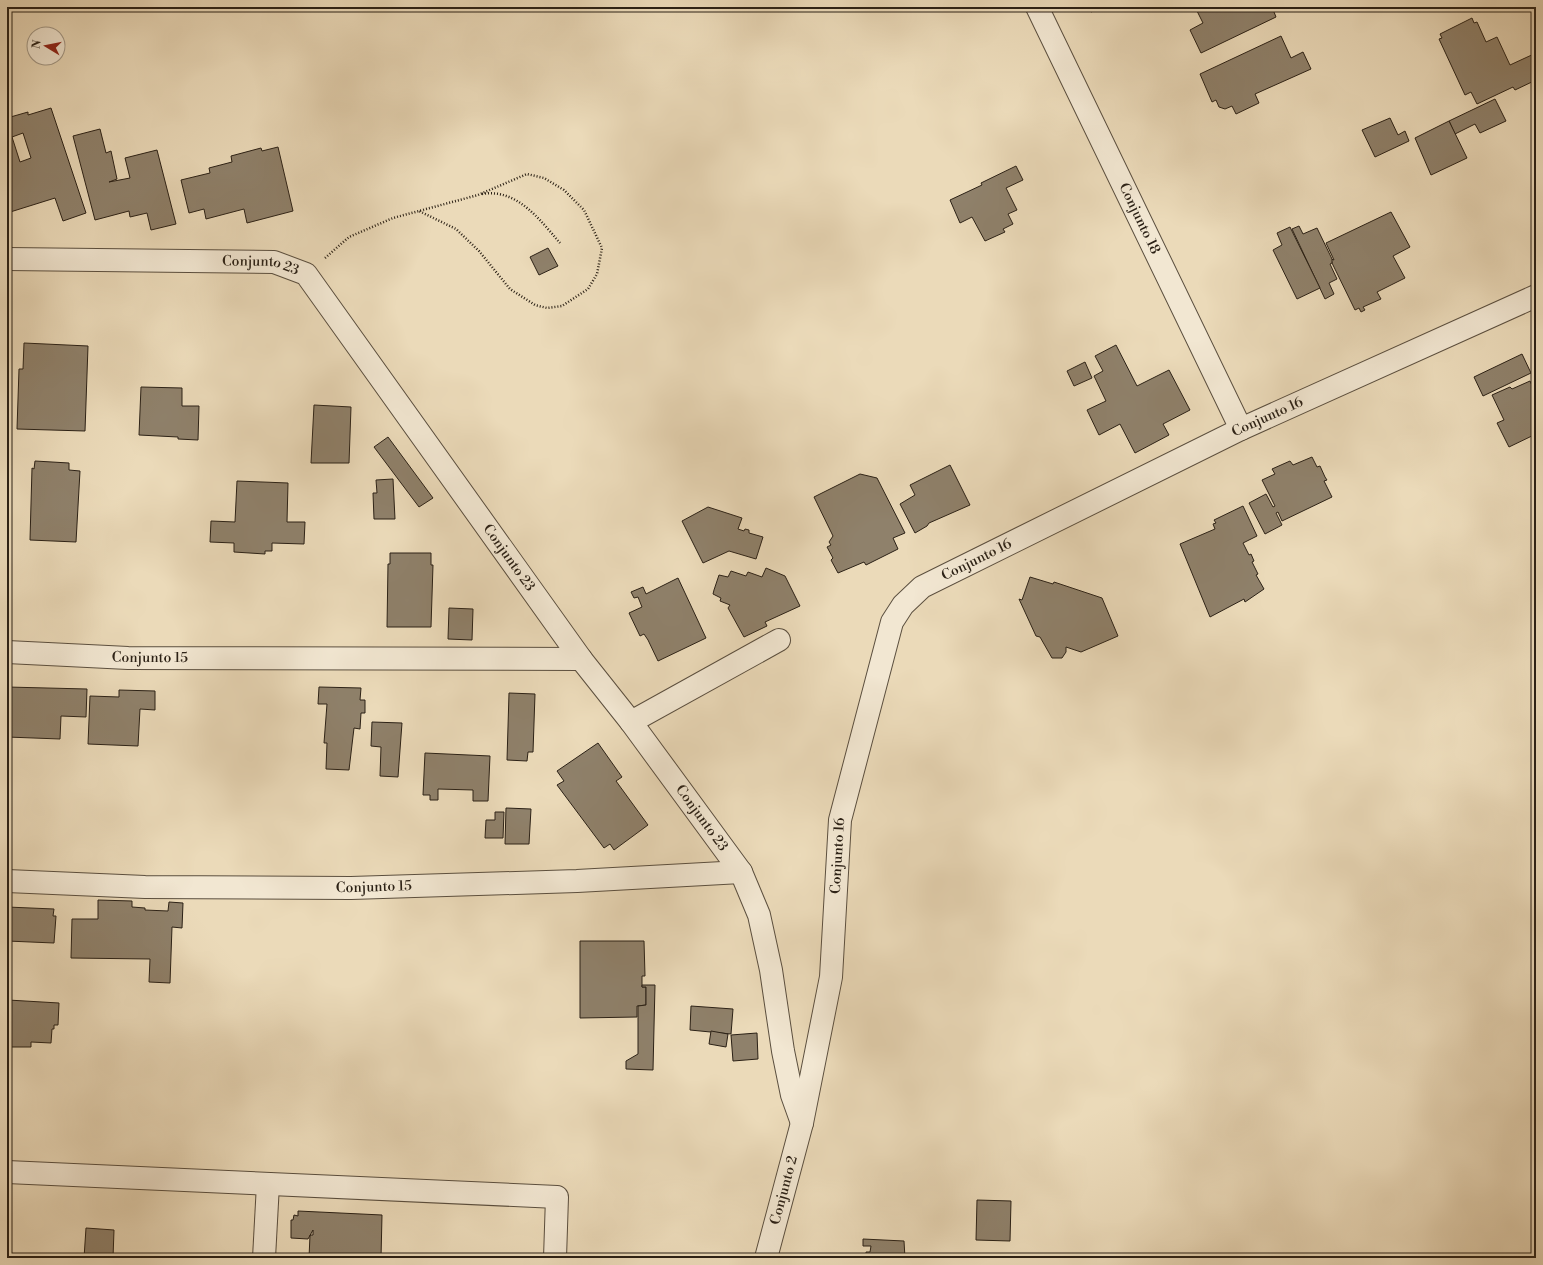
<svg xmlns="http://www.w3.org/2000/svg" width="1543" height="1265" font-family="'Libre Bodoni',serif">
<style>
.building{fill:#8f816b;stroke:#2b2116;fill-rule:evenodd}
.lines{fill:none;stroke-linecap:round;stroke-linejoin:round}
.minor-casing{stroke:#5b4f3f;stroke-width:24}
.path{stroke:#2b2116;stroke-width:2.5;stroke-dasharray:1 2;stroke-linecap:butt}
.minor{stroke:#f2e7d2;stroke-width:22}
.labels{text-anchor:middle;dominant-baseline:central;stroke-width:3;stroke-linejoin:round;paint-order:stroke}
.street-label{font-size:14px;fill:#2b2116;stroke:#f2e7d2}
</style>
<rect width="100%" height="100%" fill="#ebdab9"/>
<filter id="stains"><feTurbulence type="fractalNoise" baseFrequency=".005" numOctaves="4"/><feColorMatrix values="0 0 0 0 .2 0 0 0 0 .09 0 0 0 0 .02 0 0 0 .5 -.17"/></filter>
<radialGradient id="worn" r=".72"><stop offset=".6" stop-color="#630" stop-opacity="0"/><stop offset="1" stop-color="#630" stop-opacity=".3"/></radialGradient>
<g class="building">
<path d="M1089,7H1102L1091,12Z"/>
<path d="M1195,7H1272L1276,17L1201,53L1190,30L1203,23Z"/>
<path d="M1472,18L1474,23L1477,22L1486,42L1497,37L1510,65L1536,53V80L1515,90L1513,87L1477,104L1471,92L1465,95L1439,39L1442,38L1440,34Z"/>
<path d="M1281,36L1291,58L1303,52L1311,69L1255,94L1259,103L1236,114L1232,106L1225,109L1219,107L1216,100L1212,102L1200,74Z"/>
<path d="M1495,99L1506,121L1480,133L1475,124L1455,134L1449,121Z"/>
<path d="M51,108L86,213L63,221L55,198L7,213V118L28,112V115ZM23,133L31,158L20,162L12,137Z"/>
<path d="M1390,118L1398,135L1405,131L1409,141L1375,157L1362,130Z"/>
<path d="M1449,121L1467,158L1431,175L1415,138Z"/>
<path d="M100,129L106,153L111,151L117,179L109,182L130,178L125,158L157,150L176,224L151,230L147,213L130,217L129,211L95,220L73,136Z"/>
<path d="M278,147L293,211L247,223L244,209L206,219L204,209L189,213L181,180L210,173L209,168L232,162L231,156L261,148L262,151Z"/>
<path d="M1016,166L1023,180L1006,188L1017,210L1008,214L1013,224L1003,229L1005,232L985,241L972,217L960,223L950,200L982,185L981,183Z"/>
<path d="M1391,212L1410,247L1393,256L1405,278L1377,292L1381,299L1363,307L1365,310L1361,312L1359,308L1355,310L1332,263L1331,259L1334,260L1326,243Z"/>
<path d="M1299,226L1303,234L1317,228L1332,259V263L1330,264L1337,279L1329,283L1334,294L1325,299L1292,229Z"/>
<path d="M1290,227L1320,288L1297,299L1273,250L1282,245L1277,233Z"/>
<path d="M548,248L558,266L539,275L530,257Z"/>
<path d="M24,343L88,346L85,431L17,429L19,369H23Z"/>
<path d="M1116,345L1137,386L1169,370L1190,410L1163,424L1169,435L1135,453L1120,424L1099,435L1087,410L1106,401L1094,376L1103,371L1095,356Z"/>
<path d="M1522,354L1531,373L1483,396L1474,377Z"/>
<path d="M1085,362L1092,378L1074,386L1067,371Z"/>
<path d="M1530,381L1534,390L1536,389V434L1509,447L1497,423L1504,420L1492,395L1510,387L1512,389Z"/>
<path d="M141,387L182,388V406H199L198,440L178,439V437L139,435Z"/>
<path d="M314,405L351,407L349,463H311Z"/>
<path d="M388,437L433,498L419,507L374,447Z"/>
<path d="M1312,457L1317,467L1320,466L1325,477L1327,480L1324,481L1332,497L1282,521L1278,512L1276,513L1282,525L1265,534L1249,503L1266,494L1273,507L1275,506L1262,480L1275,474L1272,469L1290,461L1293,465Z"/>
<path d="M35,461L69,463V470L80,471L76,542L30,540L32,468L34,469Z"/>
<path d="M950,465L970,505L929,523L927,526L915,533L900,504L915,495L910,485Z"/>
<path d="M860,474L877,478L905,533L893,538L898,549L866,565L864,562L838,573L831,560L833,558L827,547L831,545L829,542L833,536L814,497Z"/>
<path d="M393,479L395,519H374L373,493H377L376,480Z"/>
<path d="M237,481L288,483L287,522H305L304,544L272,543V551H265V554L234,552V543L210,542L211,521L235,522Z"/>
<path d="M1243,506L1257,536L1243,543L1249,555L1251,554L1254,561L1252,562L1258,574L1256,575L1264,589L1245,602L1244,599L1210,617L1180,544L1215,529L1213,524L1216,523L1214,520Z"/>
<path d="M708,507L742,518L738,529L744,531L745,529L749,530V533L763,537L756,559L729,551L703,563L682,521Z"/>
<path d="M390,553H431V565H433L431,627H387L388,564H390Z"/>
<path d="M766,568L785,576L800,606L765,622L767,626L744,637L728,608L730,605L720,601L721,598L713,594L714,590L719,575L728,577L731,571L746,576L748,572L762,577Z"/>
<path d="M1030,577L1053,584L1054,582L1102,598L1118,636L1081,652L1066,647V652L1062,658H1052L1040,637L1036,636L1019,599L1022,600Z"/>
<path d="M678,578L706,638L658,661L648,640L644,634L640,636L629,613L642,607L638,597L634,598L631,592L643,587L646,594Z"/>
<path d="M449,608L473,609L472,640L448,639Z"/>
<path d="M7,687L87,689L86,717L61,716L60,739L7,737Z"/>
<path d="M319,687L361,688L360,700H365V713H361L360,729L354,728L349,770L326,769L327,743H324L327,704H318Z"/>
<path d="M119,690L155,691V710L140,709L138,746L88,744L90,696L119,697Z"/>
<path d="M509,693L535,694L533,752H528L527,761L507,760Z"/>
<path d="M372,722L402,723L398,777L380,776L381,747L371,746Z"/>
<path d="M598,743L622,777L616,781L648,825L614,850L610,844L604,848L557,785L564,781L557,771Z"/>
<path d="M425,753L490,756L488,801H473V790L438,789V800H430V795H423Z"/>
<path d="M506,808L531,809L529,844H505Z"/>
<path d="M495,812H504L503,838H485L486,820H495Z"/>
<path d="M98,900L132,901V907L145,908V910L168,911L169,902L183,903L182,928L172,927L170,983L149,982L150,959L71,958L72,919H98Z"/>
<path d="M7,907L54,909L53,916H56L54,943L7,941Z"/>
<path d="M580,941H644L645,976H642V987H646V1005L637,1006V1017L580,1018Z"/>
<path d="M642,985H655L653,1070L626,1069V1061L638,1054V1006L646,1005V987H642Z"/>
<path d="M8,1000L59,1003L58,1025H54V1029H52L51,1043L31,1042V1047H7Z"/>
<path d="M691,1006L733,1009L731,1034L690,1030Z"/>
<path d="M711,1031L728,1034L726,1047L709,1044Z"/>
<path d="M757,1033L758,1059L733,1061L731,1035Z"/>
<path d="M977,1200L1011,1201L1010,1241L976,1240Z"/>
<path d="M298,1211L382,1215L381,1258H309L310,1235H313V1230L308,1239L291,1238V1220H293L294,1215L298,1216Z"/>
<path d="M86,1228L114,1230L113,1258H84Z"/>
<path d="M863,1239L904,1241L905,1258H866V1252H870L871,1246H863Z"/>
</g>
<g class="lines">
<g class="minor-casing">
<g id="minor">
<path id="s1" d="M1037,7L1241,429"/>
<path id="s2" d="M7,259L274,262L306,274L581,659L631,722L741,872L759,915L771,970L783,1051L792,1095L802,1123"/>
<path id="s3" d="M7,652L128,658L581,659"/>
<path d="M631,722L779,640"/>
<path id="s4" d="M7,881L145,887L351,888L577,881L741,872"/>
<path d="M7,1172L557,1197L555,1258"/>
<path d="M264,1258L268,1184"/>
<path id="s5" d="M766,1258L802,1123L831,977L840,820L892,622L903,605L922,587L1241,429L1536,296"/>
</g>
</g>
<g class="path">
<path d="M482,194C517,188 540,220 560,243"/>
<path d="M325,258L349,237L393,218L478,195L527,174L544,178L564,190L584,210L602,248L597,274L588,289L562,306L547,308L535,305L510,289L479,251L456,229L419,211"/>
</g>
<use href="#minor" class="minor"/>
</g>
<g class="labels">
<g class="street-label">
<text stroke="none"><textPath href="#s1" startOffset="235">Conjunto 18</textPath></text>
<text stroke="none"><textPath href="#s2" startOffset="254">Conjunto 23</textPath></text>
<text stroke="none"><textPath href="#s5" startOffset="1082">Conjunto 16</textPath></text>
<text stroke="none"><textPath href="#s2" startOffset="650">Conjunto 23</textPath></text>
<text stroke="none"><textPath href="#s5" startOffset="758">Conjunto 16</textPath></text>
<text stroke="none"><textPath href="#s3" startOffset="143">Conjunto 15</textPath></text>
<text stroke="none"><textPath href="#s2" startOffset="974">Conjunto 23</textPath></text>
<text stroke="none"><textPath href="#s5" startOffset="410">Conjunto 16</textPath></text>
<text stroke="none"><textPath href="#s4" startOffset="367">Conjunto 15</textPath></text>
<text stroke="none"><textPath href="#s5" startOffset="70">Conjunto 2</textPath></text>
</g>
</g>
<rect width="1543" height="1265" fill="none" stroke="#ebdab9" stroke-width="24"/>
<rect x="8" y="8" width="1527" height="1249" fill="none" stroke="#2b2116" stroke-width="2"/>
<rect x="12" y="12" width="1519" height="1241" fill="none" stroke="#2b2116"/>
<g transform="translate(46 46) rotate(280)"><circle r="19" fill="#f2e7d2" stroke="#a29887"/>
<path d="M0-3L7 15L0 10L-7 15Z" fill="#8f2418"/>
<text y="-6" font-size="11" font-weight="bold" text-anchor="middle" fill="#2b2116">N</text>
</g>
<rect width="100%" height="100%" filter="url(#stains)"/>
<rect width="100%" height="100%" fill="url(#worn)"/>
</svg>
